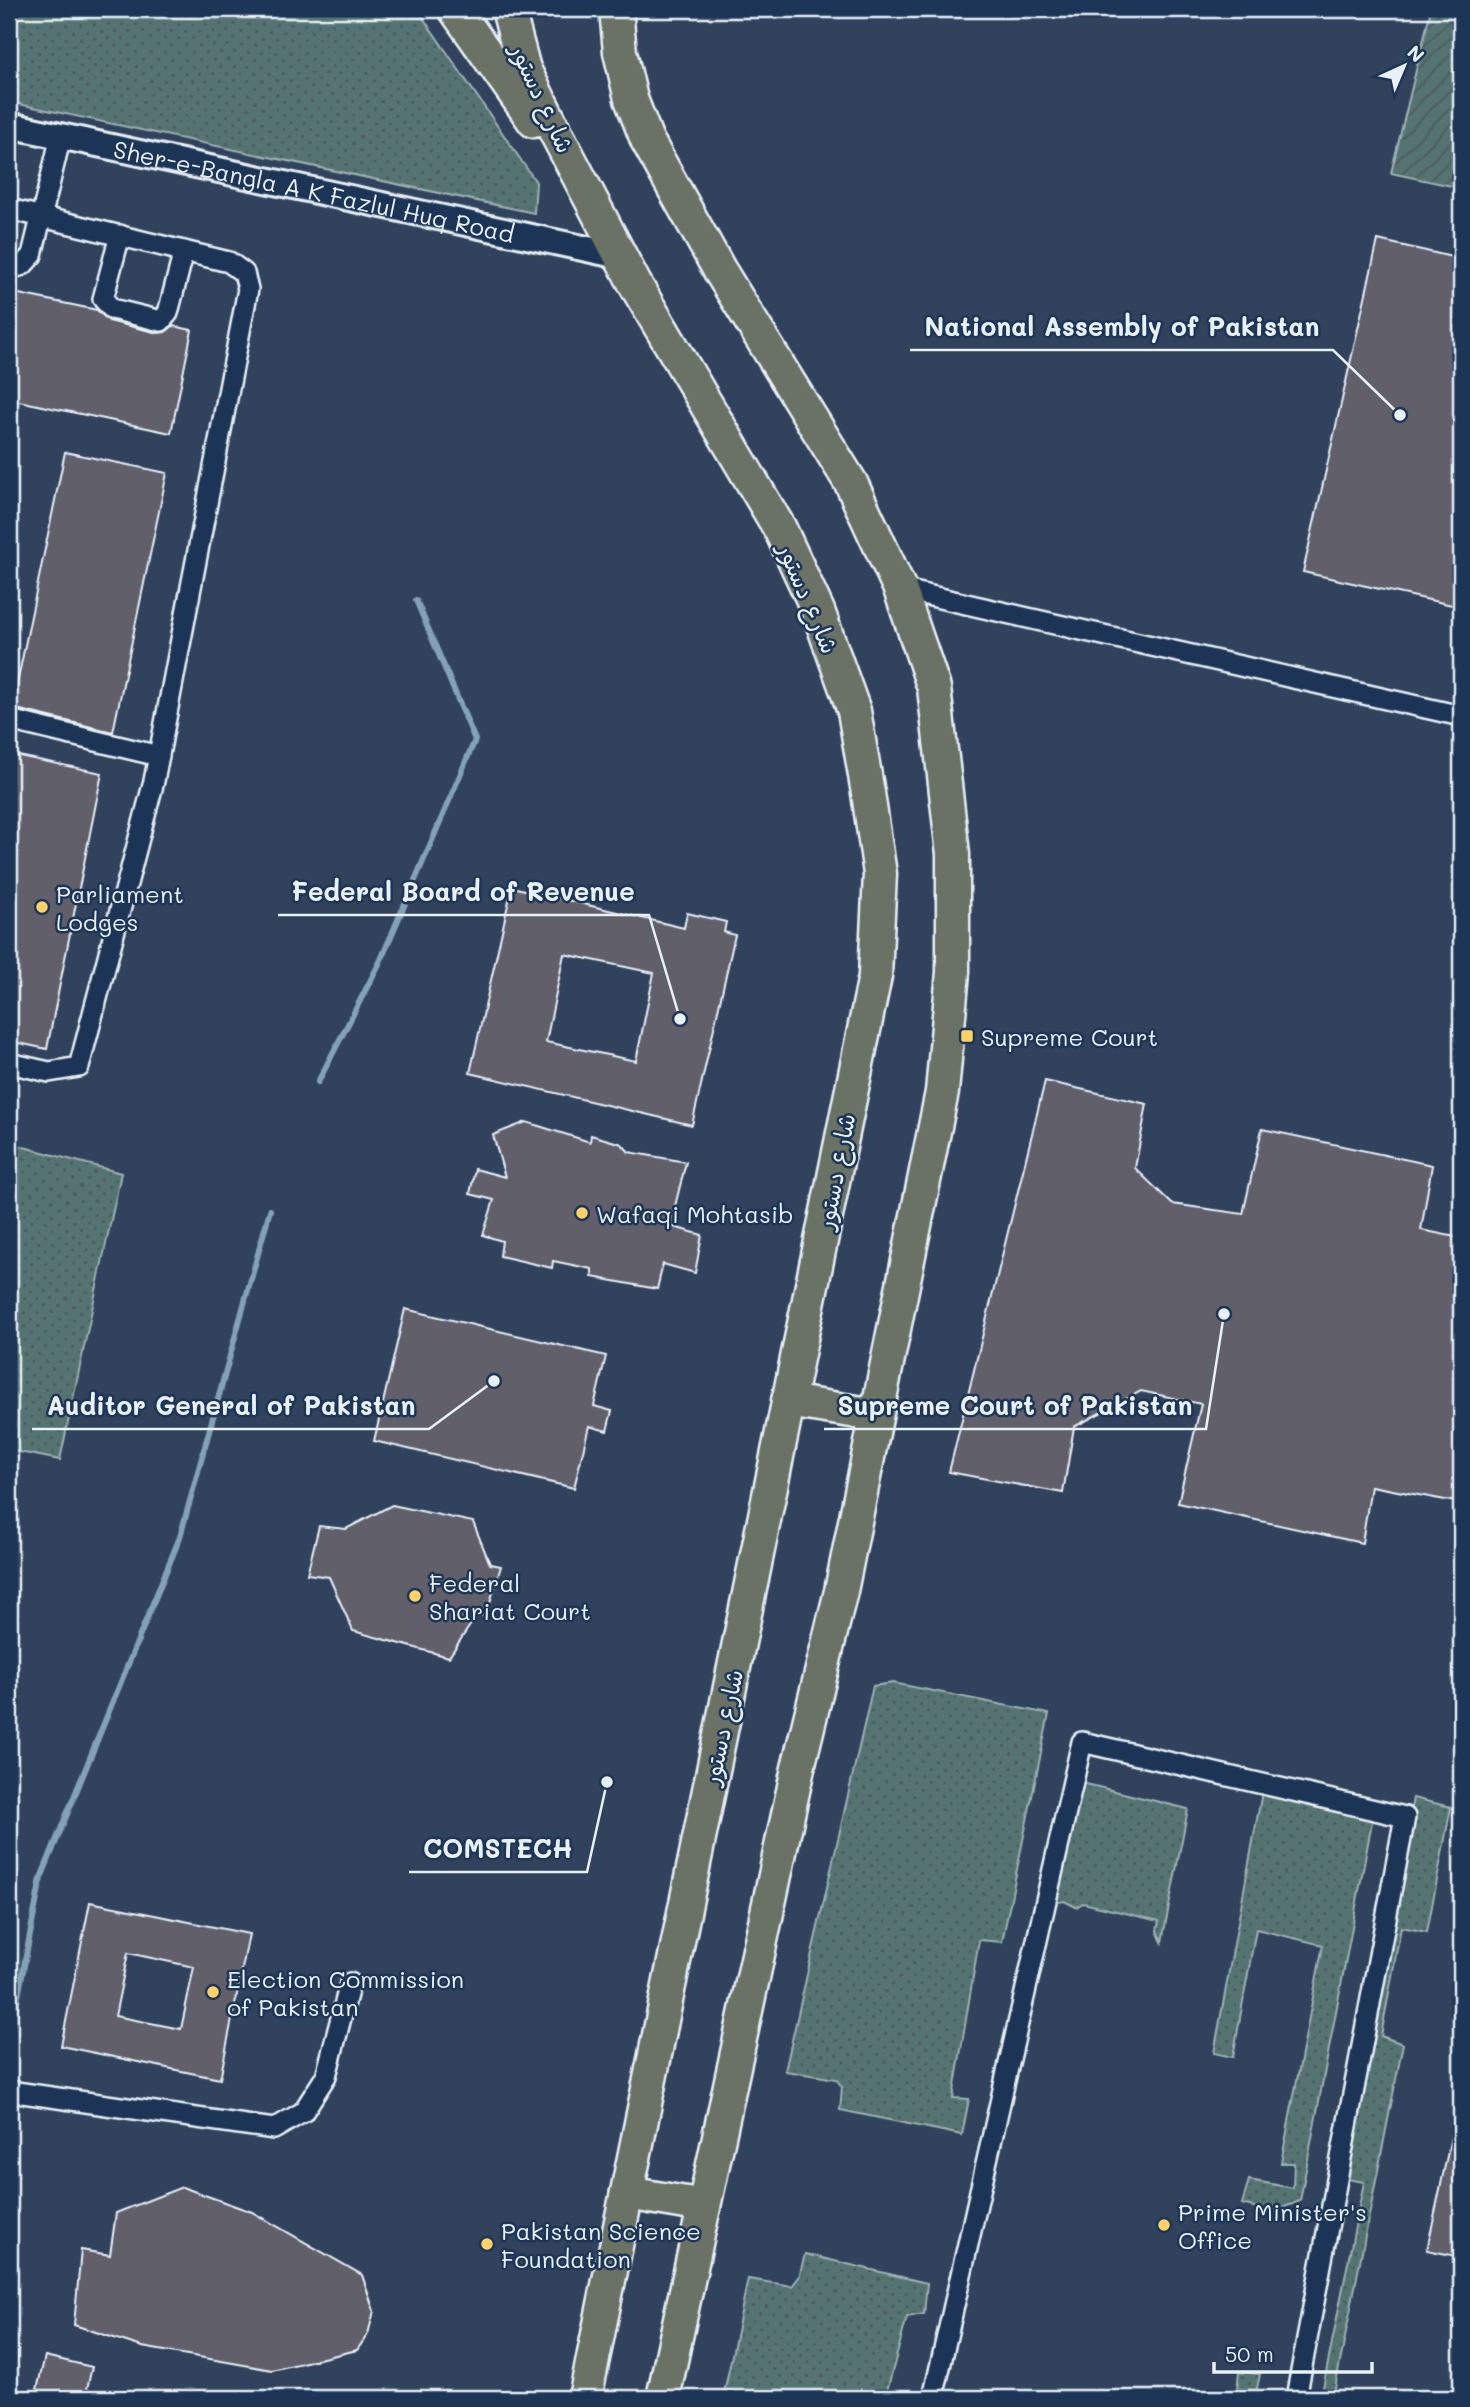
<svg xmlns="http://www.w3.org/2000/svg" width="1470" height="2407" font-family="Mali,'Playpen Sans Arabic',sans-serif">
<style>
.grass{fill:url(#grass-dots);stroke:#9eb2b4;stroke-width:2}
.garden{fill:url(#garden-furrows);stroke:#9eb2b4;stroke-width:2}
.lines{fill:none;stroke-linecap:round;stroke-linejoin:round}
.stream{stroke:#84a2b6;stroke-width:6}
.building{fill:#605f6b;stroke:#e8f1f8;stroke-width:2;fill-rule:evenodd}
.minor-casing{stroke:#e8f1f8;stroke-width:24}
.tertiary-casing{stroke:#e8f1f8;stroke-width:30}
.primary-casing{stroke:#e8f1f8;stroke-width:37}
.minor{stroke:#1d3557;stroke-width:19}
.tertiary{stroke:#1d3557;stroke-width:24}
.primary{stroke:#6b7165;stroke-width:32}
.poi-dot{fill:#ffd166;stroke:#1d3557;stroke-width:2.5}
.labels{text-anchor:middle;dominant-baseline:central;stroke-width:5;stroke-linejoin:round;paint-order:stroke}
.street-label{font-size:24px;fill:#e8f1f8;stroke:#1d3557}
.poi-label{font-size:24px;fill:#e8f1f8;stroke:#1d3557;text-anchor:start}
.leader{fill:none;stroke:#e8f1f8;stroke-width:2.5}
.callout-dot{fill:#e8f1f8;stroke:#1d3557;stroke-width:2.5}
.callout-label{font-size:26px;text-anchor:middle;font-weight:bold;fill:#e8f1f8;stroke:#1d3557;stroke-width:5;stroke-linejoin:round;paint-order:stroke}
</style>
<defs>
<pattern id="grass-dots" width="8" height="8" patternUnits="userSpaceOnUse" patternTransform="scale(1.75)"><rect width="8" height="8" fill="#547371"/><path d="M2 2h.1M6 6h.1" fill="none" stroke="#4c5b5c" stroke-width="1.8" stroke-linecap="round"/></pattern>
<pattern id="garden-furrows" width="10" height="10" patternUnits="userSpaceOnUse" patternTransform="scale(1.75)"><rect width="10" height="10" fill="#547371"/><path d="M-1 1l2-2M0 10L10 0M9 11l2-2" fill="none" stroke="#4c5b5c"/></pattern>
</defs>
<rect width="100%" height="100%" fill="#31425d"/>
<filter id="ink" filterUnits="userSpaceOnUse"><feTurbulence type="fractalNoise" baseFrequency=".0143" numOctaves="2"/><feDisplacementMap in="SourceGraphic" scale="14" xChannelSelector="R" yChannelSelector="G"/><feConvolveMatrix kernelMatrix="1 2 1 2 8 2 1 2 1" color-interpolation-filters="sRGB"/></filter>
<g filter="url(#ink)">
<g class="grass">
<path d="M9,9H417L536,182L534,213L9,102Z"/>
<path d="M9,1143L121,1173L60,1460L9,1450Z"/>
<path d="M893,1683L1049,1714L1002,1942L979,1940L953,2098L969,2099L962,2135L840,2110L842,2087L836,2079L785,2071L873,1686Z"/>
<path d="M1078,1782L1188,1809L1162,1942L1157,1931L1159,1921L1083,1903L1076,1907L1064,1901L1050,1904Z"/>
<path d="M1262,1792L1373,1817L1300,2201L1272,2212L1242,2204L1249,2180L1293,2188L1294,2163H1281L1323,1945L1256,1929L1233,2057L1214,2053Z"/>
<path d="M1413,1798L1451,1807L1427,1932L1401,1927L1381,2036L1403,2044L1333,2398H1321L1364,2182L1341,2178Z"/>
<path d="M805,2254L927,2283L924,2314L907,2317L885,2398H723L748,2279L792,2286L799,2277Z"/>
<path d="M1239,2372L1260,2374L1255,2398H1227L1228,2393L1237,2390Z"/>
</g>
<path class="garden" d="M1431,9H1461V188L1391,173Z"/>
<g class="lines">
<g class="stream">
<path d="M318,1082L380,962L475,740L416,600"/>
<path d="M9,2043L41,1878L180,1537L270,1210"/>
</g>
</g>
<g class="building">
<path d="M1378,240L1461,259V607L1303,572Z"/>
<path d="M9,292L97,310L109,321L158,333L165,332L173,326L192,330L171,433L9,399Z"/>
<path d="M65,452L167,473L113,732L12,708Z"/>
<path d="M9,754L102,773L47,1049L9,1041Z"/>
<path d="M512,887L684,928L687,913L726,922L724,932L735,935L692,1125L470,1073ZM564,954L654,973L636,1061L546,1042Z"/>
<path d="M1045,1081L1147,1104L1135,1168L1172,1204L1243,1214L1262,1129L1432,1165L1421,1230L1461,1238V1503L1371,1486L1362,1543L1178,1503L1201,1404L1141,1391L1074,1427L1063,1493L949,1472Z"/>
<path d="M526,1122L590,1142L591,1135L622,1144L629,1152L686,1162L670,1226L702,1235L695,1273L663,1264L657,1289L592,1277V1269L553,1261L552,1268L500,1256L502,1241L483,1235L494,1200L470,1194L475,1169L505,1177L493,1135Z"/>
<path d="M405,1309L606,1356L594,1406L612,1411L607,1431L589,1426L574,1488L374,1441Z"/>
<path d="M392,1505L473,1522L490,1564L501,1566L486,1616L477,1615L449,1657L353,1631L329,1577L307,1574L319,1526L346,1529Z"/>
<path d="M90,1902L249,1934L220,2079L61,2046ZM128,1953L194,1967L181,2029L115,2016Z"/>
<path d="M1454,2123L1461,2124V2257L1427,2250Z"/>
<path d="M182,2187L252,2212L362,2275L374,2311L368,2334L357,2350L272,2370L142,2347L74,2325L81,2250L110,2255L116,2213Z"/>
<path d="M45,2356L92,2367L85,2398H35Z"/>
</g>
<g class="lines">
<g class="minor-casing">
<g id="minor">
<path d="M9,209L229,262L244,273L248,289L154,781L79,1067L49,1072L9,1063"/>
<path d="M120,235L103,299L112,309L161,321L168,313L184,251"/>
<path d="M9,269L23,265L32,255L61,136"/>
<path d="M900,589L1461,716"/>
<path d="M9,720L159,756"/>
<path d="M9,2091L274,2129L303,2112L326,2076L350,1983"/>
<path d="M933,2398L1082,1742L1405,1817L1296,2398"/>
</g>
</g>
<g class="tertiary-casing">
<g id="tertiary">
<path id="s1" d="M9,125L620,256"/>
</g>
</g>
<g class="primary-casing">
<g id="primary">
<path d="M455,9L534,121"/>
<path d="M508,9L524,69L554,129L635,284L780,529L818,611L854,711L868,793L880,874L875,976L585,2398"/>
<path d="M616,9L620,52L631,99L647,140L720,271L851,483L900,589L934,688L953,854V972L942,1092L841,1591L798,1768L663,2398"/>
<path d="M788,1401L876,1415"/>
<path d="M627,2193L704,2206"/>
</g>
</g>
<use href="#minor" class="minor"/>
<use href="#tertiary" class="tertiary"/>
<use href="#primary" class="primary"/>
</g>
</g>
<g class="poi-dot">
<circle cx="42" cy="907" r="7"/>
<rect x="960" y="1029" width="14" height="14" rx="3.5"/>
<circle cx="582" cy="1213" r="7"/>
<circle cx="415" cy="1596" r="7"/>
<circle cx="213" cy="1992" r="7"/>
<circle cx="1164" cy="2225" r="7"/>
<circle cx="487" cy="2244" r="7"/>
</g>
<g class="labels">
<g class="street-label">
<text transform="translate(543 98) rotate(65)">شارع دستور</text>
<text stroke="none"><textPath href="#s1" startOffset="312">Sher-e-Bangla A K Fazlul Huq Road</textPath></text>
<text transform="translate(809 598) rotate(67)">شارع دستور</text>
<text transform="translate(835 1171) rotate(-79)">شارع دستور</text>
<text transform="translate(722 1727) rotate(-78)">شارع دستور</text>
</g>
<g class="poi-label">
<text x="56" y="893">Parliament<tspan x="56" dy="28">Lodges</tspan></text>
<text x="981" y="1036">Supreme Court</text>
<text x="596" y="1213">Wafaqi Mohtasib</text>
<text x="429" y="1582">Federal<tspan x="429" dy="28">Shariat Court</tspan></text>
<text x="227" y="1978">Election Commission<tspan x="227" dy="28">of Pakistan</tspan></text>
<text x="1178" y="2211">Prime Minister's<tspan x="1178" dy="28">Office</tspan></text>
<text x="501" y="2230">Pakistan Science<tspan x="501" dy="28">Foundation</tspan></text>
</g>
</g>
<path class="leader" d="M1400 415L1333 350H910M680 1019L649 915H278M494 1381L429 1429H32M1224 1314L1206 1429H824M607 1782L587 1872H409"/>
<g class="callout-dot">
<circle cx="1400" cy="415" r="7"/>
<circle cx="680" cy="1019" r="7"/>
<circle cx="494" cy="1381" r="7"/>
<circle cx="1224" cy="1314" r="7"/>
<circle cx="607" cy="1782" r="7"/>
</g>
<g class="callout-label">
<text x="1122" y="336">National Assembly of Pakistan</text>
<text x="463" y="901">Federal Board of Revenue</text>
<text x="231" y="1415">Auditor General of Pakistan</text>
<text x="1015" y="1415">Supreme Court of Pakistan</text>
<text x="498" y="1858">COMSTECH</text>
</g>
<rect width="1470" height="2407" fill="none" stroke="#1d3557" stroke-width="35"/>
<rect x="18" y="18" width="1435" height="2372" fill="none" stroke="#e8f1f8" stroke-width="2.5" filter="url(#ink)"/>
<g transform="translate(1404 66) rotate(44)" stroke="#1d3557" stroke-width="5" paint-order="stroke">
<path d="M0-5L12 26L0 18L-12 26Z" fill="#e8f1f8"/>
<text y="-10" font-size="19" font-weight="bold" text-anchor="middle" fill="#e8f1f8">N</text>
</g>
<path d="M1214 2362v10h158v-10" fill="none" stroke="#e8f1f8" stroke-width="3.5"/>
<text x="1225" y="2362" font-size="21" fill="#e8f1f8" stroke="#1d3557" stroke-width="5" paint-order="stroke">50 m</text>
</svg>
